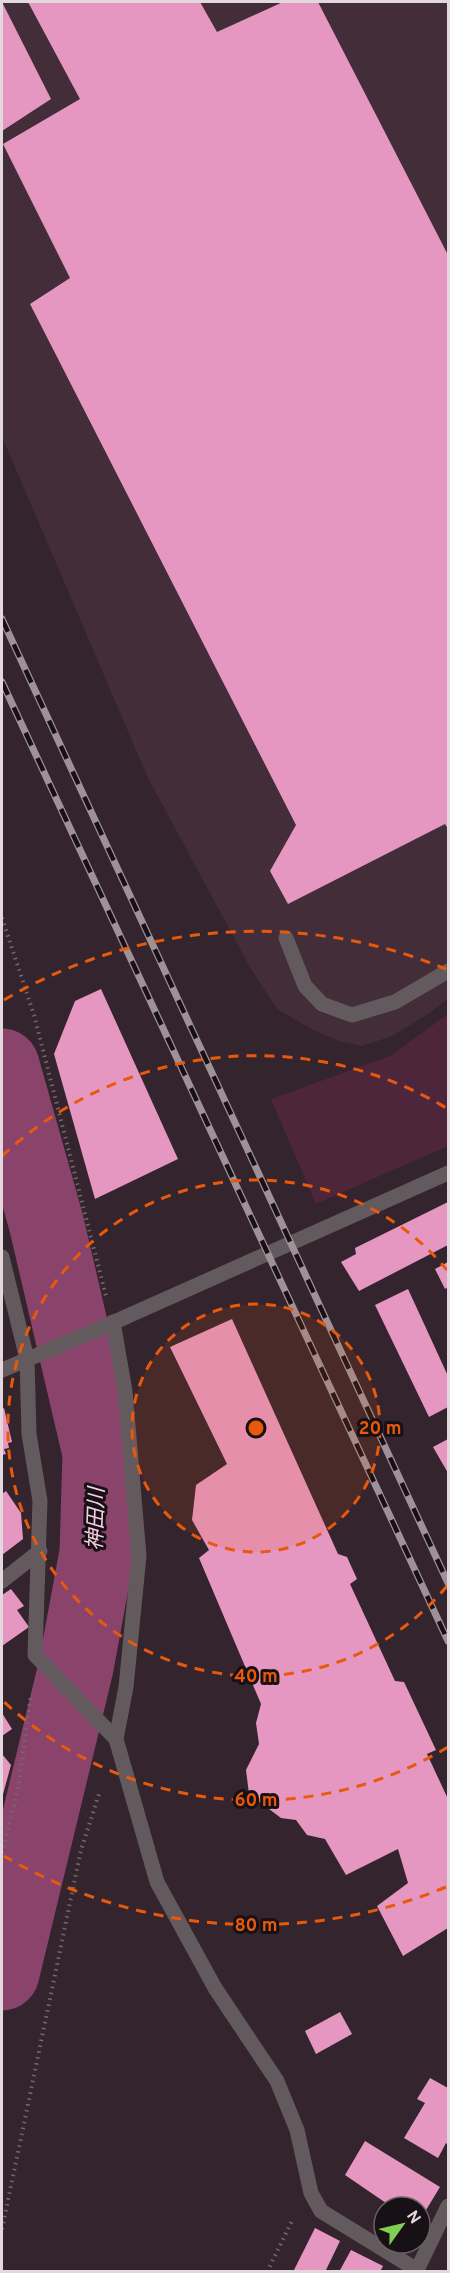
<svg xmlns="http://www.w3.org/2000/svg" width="450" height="2273" font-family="Overpass,'Noto Sans JP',sans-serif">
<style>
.built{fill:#432d39}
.green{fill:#4d263c}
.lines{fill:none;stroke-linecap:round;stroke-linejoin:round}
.river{stroke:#8a446c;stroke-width:75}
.building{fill:#e597c2}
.path{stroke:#75676e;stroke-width:4;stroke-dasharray:1.5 4.5;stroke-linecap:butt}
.lane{stroke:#635a5e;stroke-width:15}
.street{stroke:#635a5e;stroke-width:15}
.rail-casing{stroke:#9e9198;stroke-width:7}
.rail{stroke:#171014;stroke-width:4.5;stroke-dasharray:14;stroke-linecap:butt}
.ring{fill:none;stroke:#e8590c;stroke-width:3;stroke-dasharray:10 8}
.labels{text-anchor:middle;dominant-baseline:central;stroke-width:6;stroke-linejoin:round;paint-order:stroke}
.water-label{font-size:21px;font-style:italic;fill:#f8cee4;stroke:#171014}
.centre{fill:#e8590c;stroke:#171014;stroke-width:3}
.ring-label{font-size:18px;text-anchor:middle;font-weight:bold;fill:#e8590c;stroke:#171014;stroke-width:6;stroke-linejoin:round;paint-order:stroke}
</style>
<rect width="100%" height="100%" fill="#34242d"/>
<path class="built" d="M2,2H448V999L425,1016L392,1036L362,1046L339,1041L313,1030L277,1009L251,969L148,778L2,437Z"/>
<path class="green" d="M448,1014V1146L316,1204L271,1099L390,1056Z"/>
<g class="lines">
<path class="river" d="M2,1066L46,1222L100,1453L97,1553L76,1667L2,1973"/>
</g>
<g class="building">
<path d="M2,2L51,99L2,131Z"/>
<path d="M28,2H200L217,32L283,2H318L448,255V829L445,824L288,904L270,871L296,825L30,304L70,278L3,144L80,99Z"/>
<path d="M101,989L178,1159L95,1199L54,1054L75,1001Z"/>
<path d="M448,1202V1245L359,1291L341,1262L356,1254L355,1248Z"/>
<path d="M448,1262V1287L445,1289L435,1269Z"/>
<path d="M408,1289L448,1376V1407L429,1417L375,1305Z"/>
<path d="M232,1319L338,1554L347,1557L357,1579L350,1584L395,1681L404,1682L436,1750L427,1754L448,1799V1928L403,1956L377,1906L408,1883L398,1849L346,1875L325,1839L307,1835L296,1820L281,1818L249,1794L246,1770L259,1744L256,1723L261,1704L199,1558L209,1550L192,1520L196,1485L227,1464L170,1347Z"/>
<path d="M4,1408L12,1442L8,1443L9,1448L4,1449L6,1454L2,1455V1409Z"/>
<path d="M448,1439V1473L433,1447Z"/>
<path d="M6,1491L21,1513L23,1539L2,1555V1494Z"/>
<path d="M11,1589L24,1606L17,1610L29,1627L2,1646V1595Z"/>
<path d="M2,1713L12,1729L2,1736Z"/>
<path d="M2,1754L11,1765L2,1798Z"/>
<path d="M340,2012L352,2034L316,2054L305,2031Z"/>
<path d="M430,2078L448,2088V2145L446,2143L438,2158L404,2138L425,2103L417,2099Z"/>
<path d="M365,2141L440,2187L420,2220V2207H383L386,2203L345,2175Z"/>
<path d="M315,2228L340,2241L325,2272H293Z"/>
<path d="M351,2250L383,2266L380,2272H339Z"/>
</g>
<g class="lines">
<g class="path">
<path d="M2,918L34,1015L106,1296"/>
<path d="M2,1853L18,1790L31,1694"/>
<path d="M2,2229L81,1850L100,1791"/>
<path d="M267,2272L292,2221"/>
</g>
<g class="lane">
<path d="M286,938L305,986L322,1004L352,1015L395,1002L448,971"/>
<path d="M2,1581L40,1551"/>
</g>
<g class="street">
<path d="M2,1257L27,1359L29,1434L40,1501L35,1655L116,1739"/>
<path d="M113,1322L125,1391L139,1556L126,1687L116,1739L157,1882L215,1988L277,2081L297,2130L311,2193L321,2211L417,2270"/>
<path d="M2,1370L92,1332L448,1173"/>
<path d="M416,2272L448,2206"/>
</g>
<g class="rail-casing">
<g id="rail">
<path d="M2,619L448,1583"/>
<path d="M2,682L448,1641"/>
</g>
</g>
<use href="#rail" class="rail"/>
</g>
<circle cx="256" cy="1428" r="124" fill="#e8590c" fill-opacity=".12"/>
<g class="ring">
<circle cx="256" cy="1428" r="124"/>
<path d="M447 1586A248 248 0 1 1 447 1270"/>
<path d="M448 1747A372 372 0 0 1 2 1700M2 1156A372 372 0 0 1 448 1109"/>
<path d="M446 1887A497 497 0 0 1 4 1856M4 1000A497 497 0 0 1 446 969"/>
</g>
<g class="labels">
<g class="water-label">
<text transform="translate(97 1519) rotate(-88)">神田川</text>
</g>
</g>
<circle cx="256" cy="1428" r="9" class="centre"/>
<g class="ring-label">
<text x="380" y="1434">20 m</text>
<text x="256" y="1682">40 m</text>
<text x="256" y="1806">60 m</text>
<text x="256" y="1931">80 m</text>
</g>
<rect width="450" height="2273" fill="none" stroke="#e3d8dd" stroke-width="6"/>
<g transform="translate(402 2225) rotate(56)"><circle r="28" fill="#171014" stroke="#696064" stroke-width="1.5"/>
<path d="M0-4.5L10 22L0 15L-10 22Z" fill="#7fd052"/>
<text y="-9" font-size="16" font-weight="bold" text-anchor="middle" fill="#e3d8dd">N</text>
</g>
</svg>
